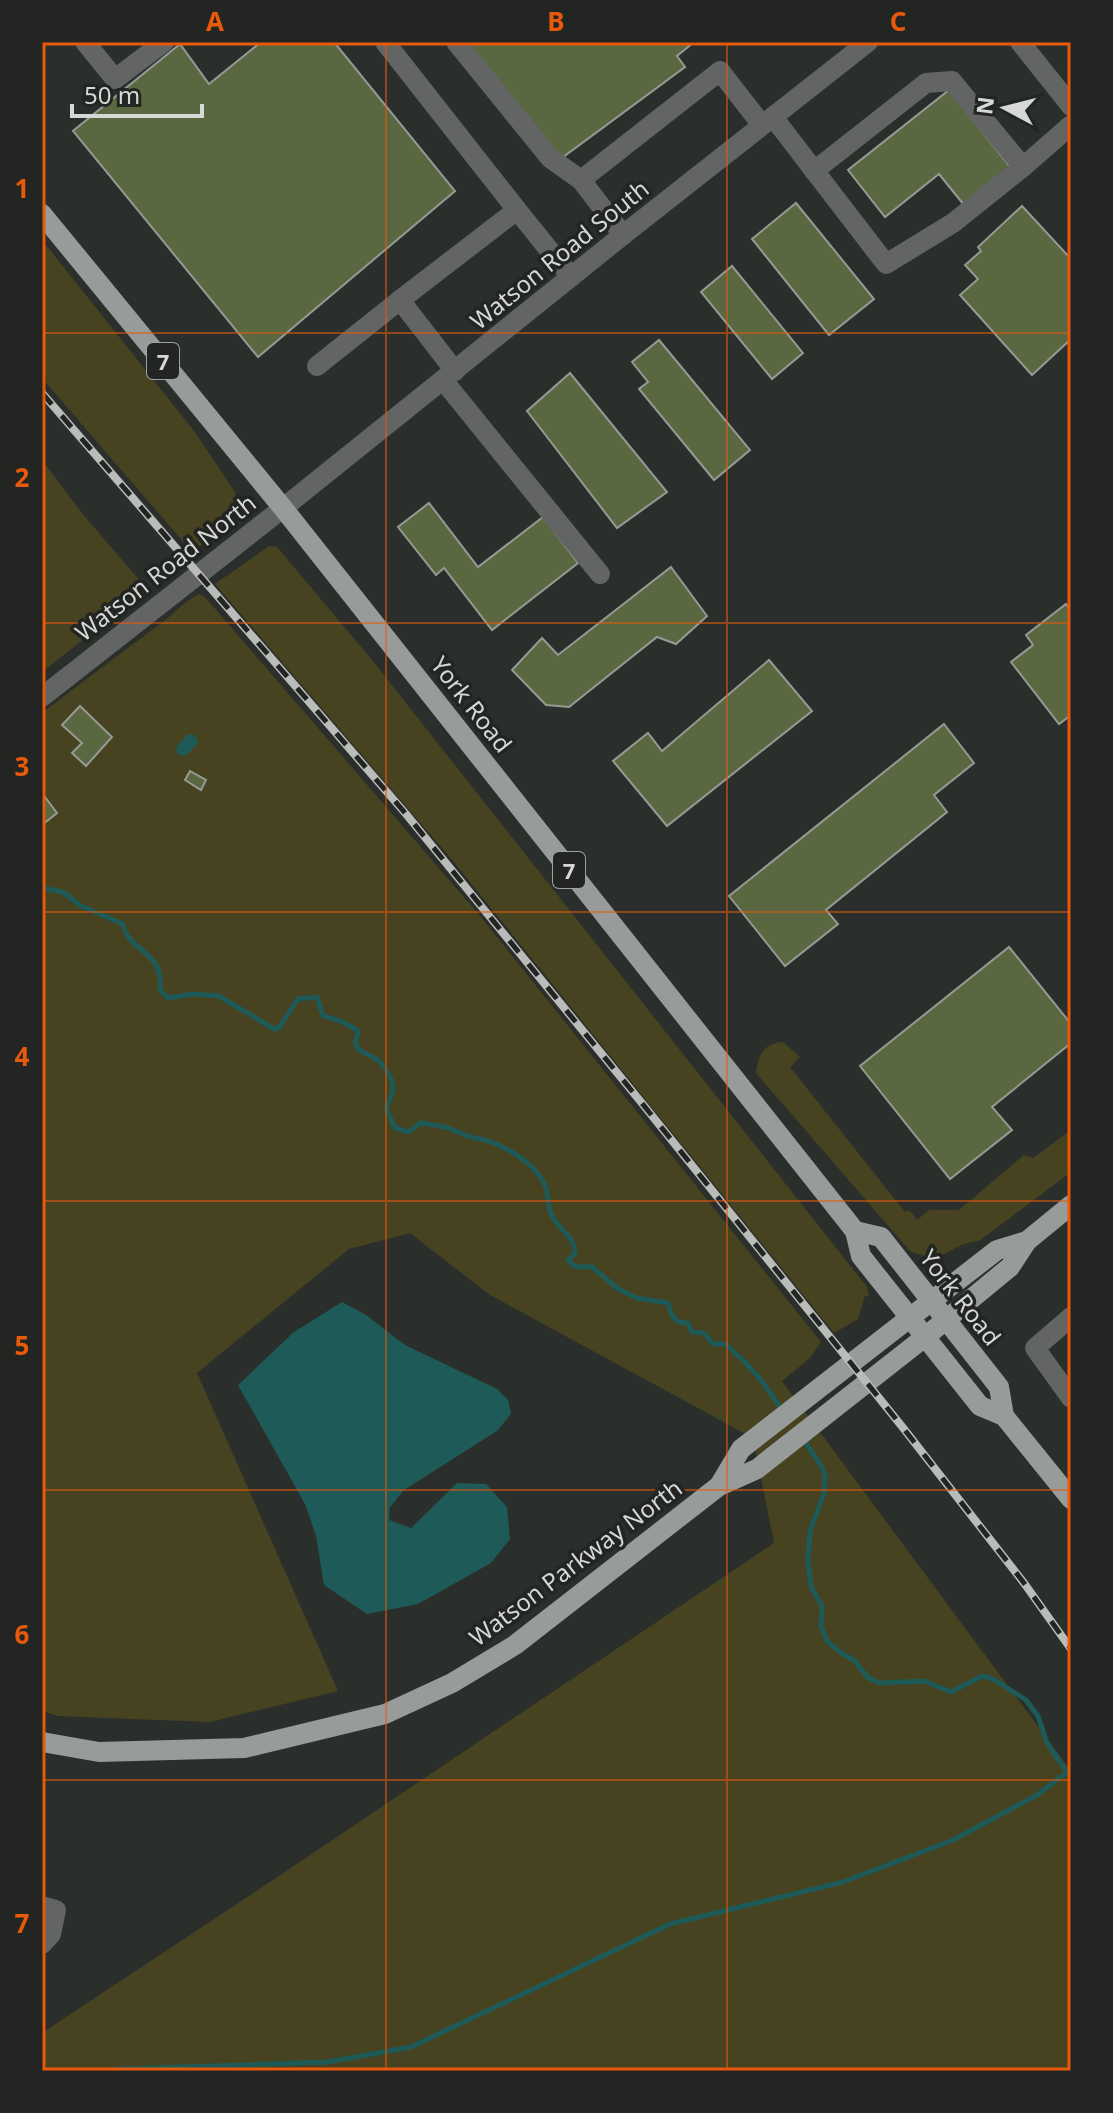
<svg xmlns="http://www.w3.org/2000/svg" width="1113" height="2113" font-family="'Noto Sans',sans-serif">
<style>
.green{fill:#474321}
.water{fill:#1e5a57}
.lines{fill:none;stroke-linecap:round;stroke-linejoin:round}
.stream{stroke:#1e5a57;stroke-width:5}
.building{fill:#5a6841;stroke:#979994;stroke-width:2}
.minor{stroke:#636564;stroke-width:20}
.major{stroke:#979c9a;stroke-width:20}
.rail-casing{stroke:#b9bcb9;stroke-width:8}
.rail{stroke:#222522;stroke-width:5;stroke-dasharray:15;stroke-linecap:butt}
.grid{fill:none;stroke:#e8590c;stroke-width:2;stroke-opacity:0.55}
.labels{text-anchor:middle;dominant-baseline:central;stroke-width:7;stroke-linejoin:round;paint-order:stroke}
.shield{fill:#222522;stroke:#9fa29f;stroke-width:2}
.shield-label{font-size:22px;font-weight:bold;fill:#d5d8d5}
.street-label{font-size:24px;fill:#d5d8d5;stroke:#222522}
.neatline{fill:none;stroke:#e8590c;stroke-width:3}
.grid-label{font-size:26px;text-anchor:middle;font-weight:bold;fill:#e8590c}
</style>
<rect width="100%" height="100%" fill="#2b2f2c"/>
<g class="green">
<path d="M42,240L194,431L235,492L238,508L227,527L192,552L42,378Z"/>
<path d="M42,460L81,512L147,589L42,672Z"/>
<path d="M269,546L277,547L372,660L867,1287L869,1296H865L858,1319L834,1333L453,861L215,584Z"/>
<path d="M199,594L205,597L481,917L821,1342L810,1358L782,1381L1071,1771V2071H42V2033L264,1886L774,1543L753,1438L490,1295L410,1233L349,1249L197,1373L338,1691L210,1722L58,1716L42,1711V825L57,813L42,793V713C82,682 123,652 164,621C176,612 185,601 199,594Z"/>
<path d="M783,1042L800,1057L790,1067L905,1212L909,1210L917,1220L929,1210H959L1024,1155L1033,1158L1071,1130V1172L979,1241C946,1244 946,1267 910,1251L756,1073C758,1055 764,1043 783,1042Z"/>
</g>
<g class="water">
<path d="M188,734L195,735L198,743L188,754L182,756L176,752L178,745Z"/>
<path d="M342,1302L366,1315L405,1345L497,1389L508,1400L511,1414L497,1431L404,1490L390,1507L389,1520L411,1528L457,1483L486,1484L507,1507L510,1539L491,1563L418,1604L367,1614L324,1585L316,1536L305,1504L238,1385L294,1332Z"/>
</g>
<g class="lines">
<g class="stream">
<path d="M42,888L63,892L81,906L123,924C126,944 147,949 156,965C162,974 159,981 161,991L168,998L193,994L219,996L274,1029L279,1028L298,999L317,997L323,1016C337,1019 347,1023 358,1031C358,1036 355,1040 356,1045C357,1051 367,1054 371,1056C382,1061 393,1077 393,1089C392,1095 388,1102 386,1108L395,1128L409,1132L420,1123C442,1126 447,1126 467,1136C473,1138 479,1138 485,1140C506,1146 534,1163 544,1183C550,1195 546,1206 553,1218C561,1231 575,1237 575,1253L568,1260C575,1270 582,1266 592,1267L618,1289L637,1298L668,1303L672,1316L679,1322L688,1323L692,1332L704,1333L713,1344H725L744,1361L761,1380L783,1411"/>
<path d="M803,1439L822,1467L825,1476L824,1493L810,1531L808,1561L811,1587L822,1606L821,1626L827,1641L840,1652L855,1661L868,1678L880,1683L924,1681L951,1692L982,1676L993,1679L1026,1700L1038,1716L1047,1743L1067,1772L1071,1773"/>
<path d="M109,2071L119,2069L327,2062L411,2047L670,1924L843,1882L953,1840L1037,1795L1067,1772"/>
</g>
</g>
<g class="building">
<path d="M261,42H334L455,191L258,357L73,131L180,44L209,84Z"/>
<path d="M466,42H694L677,56L685,67L559,160Z"/>
<path d="M949,90L1011,168L964,205L939,174L885,217L848,170Z"/>
<path d="M796,203L874,299L829,335L752,239Z"/>
<path d="M1022,206L1071,259V339L1032,375L960,295L978,279L965,265L981,251L978,247Z"/>
<path d="M732,266L803,353L772,379L701,292Z"/>
<path d="M659,340L750,450L714,480L639,389L648,382L632,362Z"/>
<path d="M570,373L667,492L617,528L527,411Z"/>
<path d="M429,503L478,567L543,517L578,563L492,630L444,568L436,575L398,527Z"/>
<path d="M671,567L707,616L676,644L657,637L569,707L546,705L512,670L542,638L558,655Z"/>
<path d="M1066,604L1071,611V715L1059,724L1011,662L1033,645L1026,635Z"/>
<path d="M769,660L812,711L667,826L613,761L648,733L662,751Z"/>
<path d="M80,706L112,737L86,766L72,753L82,743L62,725Z"/>
<path d="M944,724L974,763L934,795L947,812L826,910L838,924L785,966L729,896Z"/>
<path d="M190,771L206,780L201,790L185,780Z"/>
<path d="M42,793L57,813L42,825Z"/>
<path d="M1009,947L1071,1024V1043L992,1107L1012,1130L950,1179L860,1066Z"/>
</g>
<g class="lines">
<g class="minor">
<path d="M85,42L115,79L164,42"/>
<path d="M385,42L517,210"/>
<path d="M456,42L550,158L581,180L623,235"/>
<path d="M1020,42L1071,106"/>
<path d="M773,117L886,264L953,223L1023,167L1071,125"/>
<path d="M814,171L926,83L952,81L1023,167"/>
<path d="M581,180L720,71L762,125"/>
<path d="M400,300L517,210L571,277"/>
<path d="M317,366L400,300L455,371"/>
<path d="M443,380L600,574"/>
<path d="M42,697L283,508L623,235L868,42"/>
<path d="M1071,1317L1035,1348L1071,1398"/>
<path d="M42,1906L56,1910L51,1934L42,1944"/>
</g>
<g class="major">
<path d="M42,214L283,508L855,1231L861,1256L980,1406L1004,1416L1071,1499"/>
<path d="M855,1231L881,1237L999,1387L1004,1416"/>
<path d="M719,1486L741,1449L997,1250L1027,1241"/>
<path d="M42,1742L99,1752L244,1748L385,1714L452,1683L515,1645L719,1486L757,1469L925,1337L1010,1267L1027,1241L1071,1205"/>
</g>
<g class="rail-casing">
<path id="rail" d="M42,393L406,814L641,1102L904,1429L1024,1583L1071,1649"/>
</g>
<use href="#rail" class="rail"/>
</g>
<path class="grid" d="M386,42V2071M727,42V2071M42,333H1071M42,623H1071M42,912H1071M42,1201H1071M42,1490H1071M42,1780H1071"/>
<g class="labels">
<g class="shield">
<rect x="147" y="343" width="32" height="36" rx="6"/>
<rect x="553" y="852" width="32" height="36" rx="6"/>
</g>
<g class="shield-label">
<text x="163" y="361">7</text>
<text x="569" y="870">7</text>
</g>
<g class="street-label">
<text transform="translate(559 254) rotate(-39)">Watson Road South</text>
<text transform="translate(165 567) rotate(-38)">Watson Road North</text>
<text transform="translate(472 704) rotate(52)">York Road</text>
<text transform="translate(961 1297) rotate(52)">York Road</text>
<text transform="translate(575 1562) rotate(-37)">Watson Parkway North</text>
</g>
</g>
<rect width="1113" height="2113" fill="none" stroke="#222522" stroke-width="88"/>
<g transform="translate(1005 108) rotate(277)" stroke="#222522" stroke-width="6" paint-order="stroke">
<path d="M0-6L14 30L0 20L-14 30Z" fill="#d5d8d5"/>
<text y="-12" font-size="22" font-weight="bold" text-anchor="middle" fill="#d5d8d5">N</text>
</g>
<path d="M72 104v12h130v-12" fill="none" stroke="#d5d8d5" stroke-width="4"/>
<text x="84" y="104" font-size="24" fill="#d5d8d5" stroke="#222522" stroke-width="6" paint-order="stroke">50 m</text>
<rect x="44" y="44" width="1025" height="2025" class="neatline"/>
<g class="grid-label">
<text x="215" y="31">A</text>
<text x="556" y="31">B</text>
<text x="898" y="31">C</text>
<text x="22" y="198">1</text>
<text x="22" y="487">2</text>
<text x="22" y="776">3</text>
<text x="22" y="1066">4</text>
<text x="22" y="1355">5</text>
<text x="22" y="1644">6</text>
<text x="22" y="1933">7</text>
</g>
</svg>
